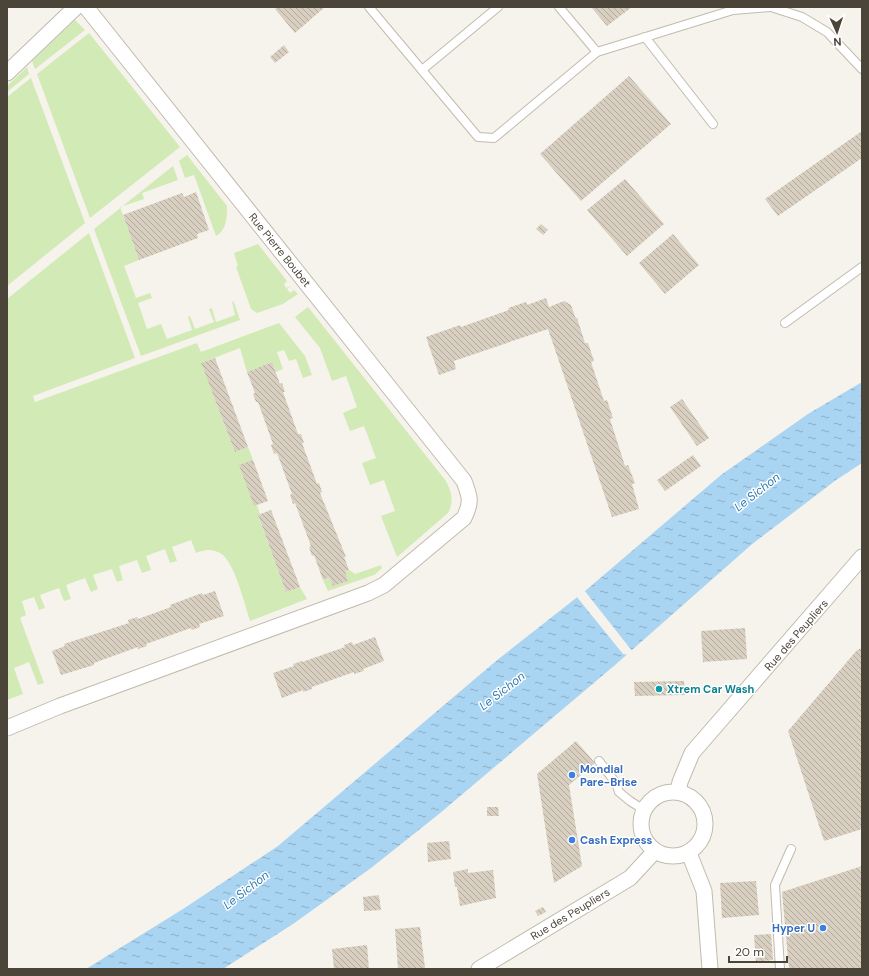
<svg xmlns="http://www.w3.org/2000/svg" width="869" height="976" font-family="'DM Sans',sans-serif">
<style>
.grass{fill:#d2eab5}
.water{fill:url(#water-ripples)}
.pier{fill:#f6f3ec}
.building{fill:url(#building-back-hatch)}
.lines{fill:none;stroke-linecap:round;stroke-linejoin:round}
.lane-casing{stroke:#c2bbae;stroke-width:10}
.street-casing{stroke:#c2bbae;stroke-width:17}
.lane{stroke:#fff;stroke-width:8}
.street{stroke:#fff;stroke-width:15}
.culture-dot{fill:#0f9aa8;stroke:#fff;stroke-width:1.5}
.shop-dot{fill:#3f7fe0;stroke:#fff;stroke-width:1.5}
.labels{text-anchor:middle;dominant-baseline:central;stroke-width:3;stroke-linejoin:round;paint-order:stroke}
.street-label{font-size:11px;fill:#4b4439;stroke:#fff}
.culture-label{font-size:11px;font-weight:bold;fill:#0d838f;stroke:#fff;text-anchor:start}
.shop-label{font-size:11px;font-weight:bold;fill:#366cbe;stroke:#fff;text-anchor:start}
.water-label{font-size:12px;font-style:italic;fill:#2e7ab2;stroke:#fff}
</style>
<defs>
<pattern id="water-ripples" width="26" height="14" patternUnits="userSpaceOnUse"><rect width="26" height="14" fill="#a9d4f2"/><path d="M2 4q2-2 4 0t4 0M15 11q2-2 4 0t4 0" fill="none" stroke="#8caec5"/></pattern>
<pattern id="building-back-hatch" width="6" height="6" patternUnits="userSpaceOnUse"><rect width="6" height="6" fill="#d8cfc1"/><path d="M-1 5l2 2M0 0l6 6M5-1l2 2" fill="none" stroke="#b1aa9e"/></pattern>
</defs>
<rect width="100%" height="100%" fill="#f6f3ec"/>
<g class="grass">
<path d="M75,20L85,30L35,69L32,61Z"/>
<path d="M89,33L180,147L90,218L37,74Z"/>
<path d="M27,67L29,74L7,92V86Z"/>
<path d="M31,78L85,223L7,286V97Z"/>
<path d="M187,155L227,206C227,217 227,230 216,236L194,175L185,178L179,161Z"/>
<path d="M173,166L178,180L142,193L144,199L120,207L139,260L124,266L136,298L150,293L152,298L138,303L147,329L161,324L167,339L192,330L188,317L190,316L195,329L214,322L209,309L212,308L216,322L235,315L232,301L234,302L240,320L141,356L94,229Z"/>
<path d="M89,233L135,358L33,396L35,402L197,343L201,352L279,323L305,356L312,375L303,378L296,359L289,361L284,350L277,352L283,369L276,372L272,362L247,372L240,348L201,363L235,452L248,447L253,460L255,506L257,505L260,514L258,516L286,592L300,587L307,599L250,621C245,605 234,560 220,553C211,548 204,550 196,553L191,540L172,547L177,561L170,563L165,549L146,556L151,570L142,573L137,560L119,566L123,580L117,582L112,569L93,575L98,589L91,592L85,578L66,585L71,599L64,601L59,588L40,595L45,608L39,610L34,597L22,601L26,615L20,618L44,683L38,685L29,662L14,668L23,694L7,700V299Z"/>
<path d="M258,244L287,281L284,284L286,288L291,286L287,289L290,293L294,290L298,294L283,304L257,313L251,309L236,267L238,266L234,253Z"/>
<path d="M308,307L446,481C452,493 454,501 448,513L397,557L381,516L395,511L384,480L370,485L362,463L376,458L364,426L350,431L343,413L357,407L346,376L332,381L320,348L295,317Z"/>
<path d="M381,565L382,568L374,575L328,591L323,580L329,577L333,586L348,581L345,571L349,570L355,574Z"/>
</g>
<path class="water" d="M862,382V463L836,480L751,545L615,665L439,814L371,868L293,924L223,969H86L183,909L278,846L496,661L585,591L721,475L808,414Z"/>
<path class="pier" d="M584,590L633,652L629,655L623,654L576,596Z"/>
<g class="building">
<path d="M278,7H325L295,33L275,9Z"/>
<path d="M591,7H632L607,26Z"/>
<path d="M284,45L289,52L275,63L270,57Z"/>
<path d="M629,76L671,124L581,201L540,154Z"/>
<path d="M862,131V158L778,216L765,199Z"/>
<path d="M625,179L664,224L627,256L587,210Z"/>
<path d="M196,192L209,230L197,234L198,238L139,260L123,215L182,193L184,197Z"/>
<path d="M541,224L548,230L543,235L536,229Z"/>
<path d="M673,234L699,265L665,294L639,263Z"/>
<path d="M546,298L549,307L564,301L571,305L576,319L577,318L585,343H588L594,361L591,362L604,401L607,400L613,418L610,419L625,466L628,465L635,483L632,484L639,509L612,517L548,329L454,361L456,369L439,375L426,337L460,325L461,327L509,310L508,308L526,302L527,305Z"/>
<path d="M215,358L248,447L235,452L201,363Z"/>
<path d="M272,362L280,384L282,383L285,392H283L298,434H301L304,443H302L317,484L319,483L322,492L320,493L346,557H344L349,570L345,571L348,581L333,586L329,577L323,580L314,555L312,556L309,547L311,546L295,503L293,504L290,495L292,494L277,453L274,454L271,445L273,444L258,402H256L253,394L255,393L247,372Z"/>
<path d="M682,399L709,438L697,446L670,407Z"/>
<path d="M693,455L701,466L665,491L657,480Z"/>
<path d="M253,460L268,501L254,506L239,465Z"/>
<path d="M271,510L300,587L286,592L258,515Z"/>
<path d="M215,591L224,616L199,624L200,627L192,630L191,628L146,644L147,646L138,649V647L94,663V665L61,675L52,651L65,646L64,644L129,623L128,620L137,617L138,619L171,607L170,605L202,593L203,595Z"/>
<path d="M745,628L747,659L703,662L701,631Z"/>
<path d="M375,637L384,661L363,669L364,671L354,674V672L312,687V689L303,692V690L282,698L273,673L294,666L293,664L302,661V662L345,647L344,645L352,642L353,645Z"/>
<path d="M862,648V829L824,841L788,731L857,650Z"/>
<path d="M684,681L685,695L635,696L634,682Z"/>
<path d="M576,741L595,763L569,785L582,866L554,883L537,774Z"/>
<path d="M487,807H498L499,816H487Z"/>
<path d="M449,841L451,859L428,862L427,843Z"/>
<path d="M862,866V969H789L782,892Z"/>
<path d="M468,869V873L493,870L496,898L460,906L457,887H455L453,872Z"/>
<path d="M756,881L759,915L722,918L720,883Z"/>
<path d="M379,895L381,910L364,911L363,897Z"/>
<path d="M543,907L546,912L538,916L535,911Z"/>
<path d="M420,927L425,968L398,969L395,929Z"/>
<path d="M771,934L773,960L756,962L754,935Z"/>
<path d="M367,945L369,969H334L332,949Z"/>
</g>
<g class="lines">
<g class="lane-casing">
<g id="lane">
<path d="M369,7L478,137L494,138L597,52L559,7"/>
<path d="M771,7L802,17L827,32L862,69"/>
<path d="M645,37L713,124"/>
<path d="M597,52L733,10L770,7"/>
<path d="M422,70L498,7"/>
<path d="M785,323L862,267"/>
<path d="M599,761L616,783L619,792L630,801L644,810"/>
<path d="M780,969L775,885L791,849"/>
</g>
</g>
<g class="street-casing">
<g id="street">
<path d="M7,73L76,7"/>
<path d="M7,728L60,706L368,593L384,585L464,518C472,502 470,497 464,481L86,7"/>
<circle cx="673" cy="824" r="32"/>
<path d="M678,792L680,782L692,753L862,557"/>
<path d="M689,853L704,891L710,969"/>
<path d="M479,969L630,878L655,851"/>
</g>
</g>
<use href="#lane" class="lane"/>
<use href="#street" class="street"/>
</g>
<circle class="culture-dot" cx="659" cy="689" r="4"/>
<g class="shop-dot">
<circle cx="572" cy="775" r="4"/>
<circle cx="572" cy="840" r="4"/>
<circle cx="823" cy="928" r="4"/>
</g>
<g class="labels">
<g class="street-label">
<text transform="translate(280 250) rotate(51)">Rue Pierre Boubet</text>
<text transform="translate(796 635) rotate(-49)">Rue des Peupliers</text>
<text transform="translate(570 914) rotate(-31)">Rue des Peupliers</text>
</g>
<g class="culture-label">
<text x="667" y="689">Xtrem Car Wash</text>
</g>
<g class="shop-label">
<text x="580" y="769">Mondial<tspan x="580" dy="13">Pare-Brise</tspan></text>
<text x="580" y="840">Cash Express</text>
<text x="815" y="928" text-anchor="end">Hyper U</text>
</g>
<g class="water-label">
<text transform="translate(757 492) rotate(-38)">Le Sichon</text>
<text transform="translate(502 691) rotate(-38)">Le Sichon</text>
<text transform="translate(246 890) rotate(-38)">Le Sichon</text>
</g>
</g>
<rect width="869" height="976" fill="none" stroke="#4b4439" stroke-width="16"/>
<g transform="translate(837 32) rotate(177)" stroke="#ffffff" stroke-width="3" paint-order="stroke">
<path d="M0-3L7 15L0 10L-7 15Z" fill="#4b4439"/>
<text y="-6" font-size="11" font-weight="bold" text-anchor="middle" fill="#4b4439">N</text>
</g>
<path d="M729 956v6h58v-6" fill="none" stroke="#4b4439" stroke-width="2"/>
<text x="735" y="956" font-size="12" fill="#4b4439" stroke="#ffffff" stroke-width="3" paint-order="stroke">20 m</text>
</svg>
